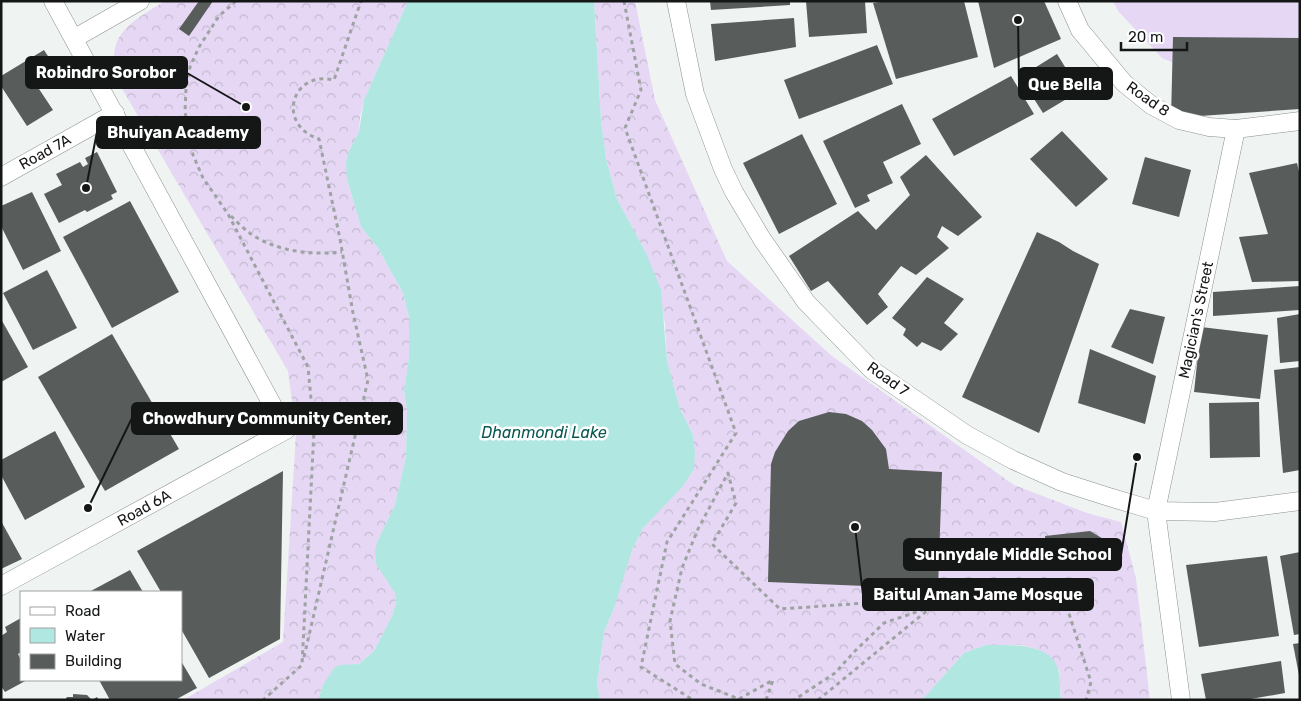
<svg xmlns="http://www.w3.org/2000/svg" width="1301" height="701" font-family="Rubik,sans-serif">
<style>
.grass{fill:#e6d8f5}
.forest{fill:url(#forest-crowns)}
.water{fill:#b0e7e0}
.building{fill:#585d5c}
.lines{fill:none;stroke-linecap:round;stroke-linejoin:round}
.minor-casing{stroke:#8b908f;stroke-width:19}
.path{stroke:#9fa3a3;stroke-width:3;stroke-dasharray:4 4;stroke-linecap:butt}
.minor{stroke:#fff;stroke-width:18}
.labels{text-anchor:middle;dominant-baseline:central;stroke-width:5;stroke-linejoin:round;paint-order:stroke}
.street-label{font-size:15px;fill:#151717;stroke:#fff}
.water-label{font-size:16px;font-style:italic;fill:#0b5952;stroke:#fff}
.leader{fill:none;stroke:#151717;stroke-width:2}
.callout-dot{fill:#151717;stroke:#fff;stroke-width:2}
.callout{fill:#151717;stroke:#151717;stroke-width:2}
.callout-label{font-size:16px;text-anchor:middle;font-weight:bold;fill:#fff}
</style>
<defs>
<pattern id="forest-crowns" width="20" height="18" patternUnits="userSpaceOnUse" patternTransform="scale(1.25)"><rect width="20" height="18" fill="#e6d8f5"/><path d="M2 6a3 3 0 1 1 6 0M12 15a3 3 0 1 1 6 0" fill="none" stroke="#c4b9d1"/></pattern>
</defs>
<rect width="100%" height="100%" fill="#eff4f3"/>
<path class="grass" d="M1113,1H1300V90L1231,87L1162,58L1118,11Z"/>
<g class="forest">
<path d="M165,1H408L364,100L360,117L359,132L349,151L347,179L361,227L378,248L403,293L409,317V357L404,391L407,409L406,456L395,505L378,540L387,579L395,593L396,604L392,616L374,651L359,664L350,665L323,685L318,700H183L283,642L296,432L288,371L121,87C101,38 127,24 165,1Z"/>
<path d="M594,1H635L655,100L727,261L832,356L1014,485L1087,513L1121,522L1136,578L1150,700H1061L1059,670L1039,650L1020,645H986L964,653L922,700H600L597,683L604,632L614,608L622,578L632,550L643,528L656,513L693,435L680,409L667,361L665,323L646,253L617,199L606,159L601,120Z"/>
</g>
<g class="water">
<path d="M408,1H594L601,120L606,159L617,199L646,253L661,290L667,361L680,409L693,435L695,453L694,469L683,486L643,528L632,550L614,608L604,632L597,683L600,700H318L323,685L334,668L340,665L359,664L374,651L392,616L396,604L395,593L376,564L375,550L378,540L395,505L406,456L407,409L404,391L409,357V317L403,293L378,248L361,227L347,179L346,163L349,151L359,132L364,100Z"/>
<path d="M986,645C1007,645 1051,642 1058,669C1060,676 1060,691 1061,700H922L964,653Z"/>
</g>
<g class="building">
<path d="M199,1H213L189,36L179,29Z"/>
<path d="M710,1H790V5L711,10Z"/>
<path d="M806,1H865L867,33L809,37Z"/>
<path d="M887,1H964L978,57L896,79L873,3Z"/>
<path d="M978,1H1044L1061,39L994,68Z"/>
<path d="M794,18L796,47L715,61L711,24Z"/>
<path d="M1173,37L1300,38V109L1171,118Z"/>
<path d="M877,45L893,84L799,119L784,80Z"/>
<path d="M44,50L59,73L37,86L53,110L27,126L1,86V76Z"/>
<path d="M1057,54L1080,91L1043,113L1020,77Z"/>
<path d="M1011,76L1034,114L954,156L932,119Z"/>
<path d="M902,104L921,144L883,162L893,183L867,195L870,201L855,208L823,141Z"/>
<path d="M1062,131L1108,179L1076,207L1030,159Z"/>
<path d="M802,134L837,204L779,234L743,163Z"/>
<path d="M97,152L117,192L111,195L113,199L87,212L85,210L59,223L44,194L62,185L56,174L80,162L83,167L88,164L85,158Z"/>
<path d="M926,155L982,217L958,236L942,226L937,237L949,248L916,275L901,266L878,294L888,307L867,325L828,281L811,291L789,256L858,211L876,230L910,195L900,177Z"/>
<path d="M1145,157L1191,170L1179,217L1132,204Z"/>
<path d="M1297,163L1300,176V281L1252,282L1239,237L1268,234L1249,173Z"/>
<path d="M32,192L61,251L23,270L1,226V206Z"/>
<path d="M130,201L179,292L112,328L63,237Z"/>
<path d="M1037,232L1059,242L1073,251L1099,264L1039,433L962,397Z"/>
<path d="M47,270L77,328L33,350L3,293Z"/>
<path d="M927,277L964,299L944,323L958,334L941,351L922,342L917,347L903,335L906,329L892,318Z"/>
<path d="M1300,286V310L1213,316V292Z"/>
<path d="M1130,309L1165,317L1153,364L1111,347Z"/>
<path d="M1300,314V361L1280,363L1277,318Z"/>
<path d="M1,319L28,367L1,382Z"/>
<path d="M1201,327L1268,335L1260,399L1194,392Z"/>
<path d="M112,334L179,449L105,491L38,377Z"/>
<path d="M1090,349L1156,376L1145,424L1078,403Z"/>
<path d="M1300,367V470L1283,473L1274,370Z"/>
<path d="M1259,402L1260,457L1210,458L1209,403Z"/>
<path d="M829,412L846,414L862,421L872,430L886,449L889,469L942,472L938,589L768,582L771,464L775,452L788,431L799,421Z"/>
<path d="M55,431L85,487L25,520L1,475V460Z"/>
<path d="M283,471L280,639L209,678L181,629V592H161L137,551Z"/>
<path d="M1,521L22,559L1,569Z"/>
<path d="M1090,531L1115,546L1117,564L1049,571L1045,536Z"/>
<path d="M1300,552V634L1294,635L1280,556Z"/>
<path d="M1267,556L1279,636L1199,647L1186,565Z"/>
<path d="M130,570L143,592H89Z"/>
<path d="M21,618V652L18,654L21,660V680H27L5,692L1,686V636L7,632L5,627Z"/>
<path d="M1300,643V675H1299L1293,644Z"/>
<path d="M181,661L197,688L175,700H110L99,680H181Z"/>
<path d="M1281,661L1285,693L1245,700H1206L1201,674Z"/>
<path d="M73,694L87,695L92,700L97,697L99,700H65L67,697H73Z"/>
</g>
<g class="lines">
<g class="minor-casing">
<g id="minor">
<path d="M676,1L695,94L723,169L734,192L762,239L806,302L872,370L967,435L1013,460L1062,482L1109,497L1156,511L1215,512L1300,501"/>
<path d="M1067,1L1080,30L1124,83L1151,105L1179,120L1209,127L1236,129L1300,121"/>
<path d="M75,38L140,1"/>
<path d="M1,177L115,113"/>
<path d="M1,586L286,430L53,1"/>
<path d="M1181,700L1156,511L1236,129"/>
</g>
</g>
<g class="path">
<path d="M236,1L219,16L199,47L190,67L186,89L185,112L193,155L203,178L228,214L308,367L314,431L302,665L263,700"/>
<path d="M624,1L641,90L625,128L736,433L667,542L641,667L693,700"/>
<path d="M231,216C237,222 244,229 251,234C278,252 311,255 342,252"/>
<path d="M304,657L368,380L353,313L340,239L319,139C276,125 291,70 334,80L361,1"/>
<path d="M766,700L773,680L739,699L701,684L675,664L670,621L682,568L698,529L728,473L736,503L712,544L780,609L924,599L931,607L884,623L855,651L835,673L794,700"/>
<path d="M818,700L940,600L1065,601L1091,682L1086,700"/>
</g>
<use href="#minor" class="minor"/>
</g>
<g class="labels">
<g class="street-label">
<text transform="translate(1148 99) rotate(35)">Road 8</text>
<text transform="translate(45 152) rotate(-29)">Road 7A</text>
<text transform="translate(1196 320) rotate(-78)">Magician's Street</text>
<text transform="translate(888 379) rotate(36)">Road 7</text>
<text transform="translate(144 508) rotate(-29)">Road 6A</text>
</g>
<g class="water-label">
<text x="544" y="432">Dhanmondi Lake</text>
</g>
</g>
<path class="leader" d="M246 107L187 73M1018 20L1019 84M86 188L97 132M88 508L132 418M1137 457L1121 555M855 527L863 595"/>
<g class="callout-dot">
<circle cx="246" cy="107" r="5"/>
<circle cx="1018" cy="20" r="5"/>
<circle cx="86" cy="188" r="5"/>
<circle cx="88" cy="508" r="5"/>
<circle cx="1137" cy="457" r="5"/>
<circle cx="855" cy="527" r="5"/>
</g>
<g class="callout">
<rect x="26" y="57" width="161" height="31" rx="5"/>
<rect x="1019" y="68" width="93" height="31" rx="5"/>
<rect x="97" y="117" width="163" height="31" rx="5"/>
<rect x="132" y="403" width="270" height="31" rx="5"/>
<rect x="904" y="539" width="217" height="31" rx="5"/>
<rect x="863" y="579" width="230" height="31" rx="5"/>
</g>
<g class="callout-label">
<text x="106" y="78">Robindro Sorobor</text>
<text x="1065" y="90">Que Bella</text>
<text x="178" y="138">Bhuiyan Academy</text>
<text x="267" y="424">Chowdhury Community Center,</text>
<text x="1013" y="560">Sunnydale Middle School</text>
<text x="978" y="600">Baitul Aman Jame Mosque</text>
</g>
<rect width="1301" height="701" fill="none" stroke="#151717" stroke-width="5"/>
<rect x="20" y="591" width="162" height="90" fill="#ffffff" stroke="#a1a2a2"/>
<rect x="30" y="607" width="25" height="8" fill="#ffffff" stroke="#a1a2a2"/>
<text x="65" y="616" font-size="15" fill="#151717">Road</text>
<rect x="30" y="628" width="25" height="15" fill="#b0e7e0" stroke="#a1a2a2"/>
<text x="65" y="641" font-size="15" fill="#151717">Water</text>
<rect x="30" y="654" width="25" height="15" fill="#585d5c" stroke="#a1a2a2"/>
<text x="65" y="666" font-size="15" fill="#151717">Building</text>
<path d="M1121 42v8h66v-8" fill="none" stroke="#151717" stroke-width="2.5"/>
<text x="1128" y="42" font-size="15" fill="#151717" stroke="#ffffff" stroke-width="4" paint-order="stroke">20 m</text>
</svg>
